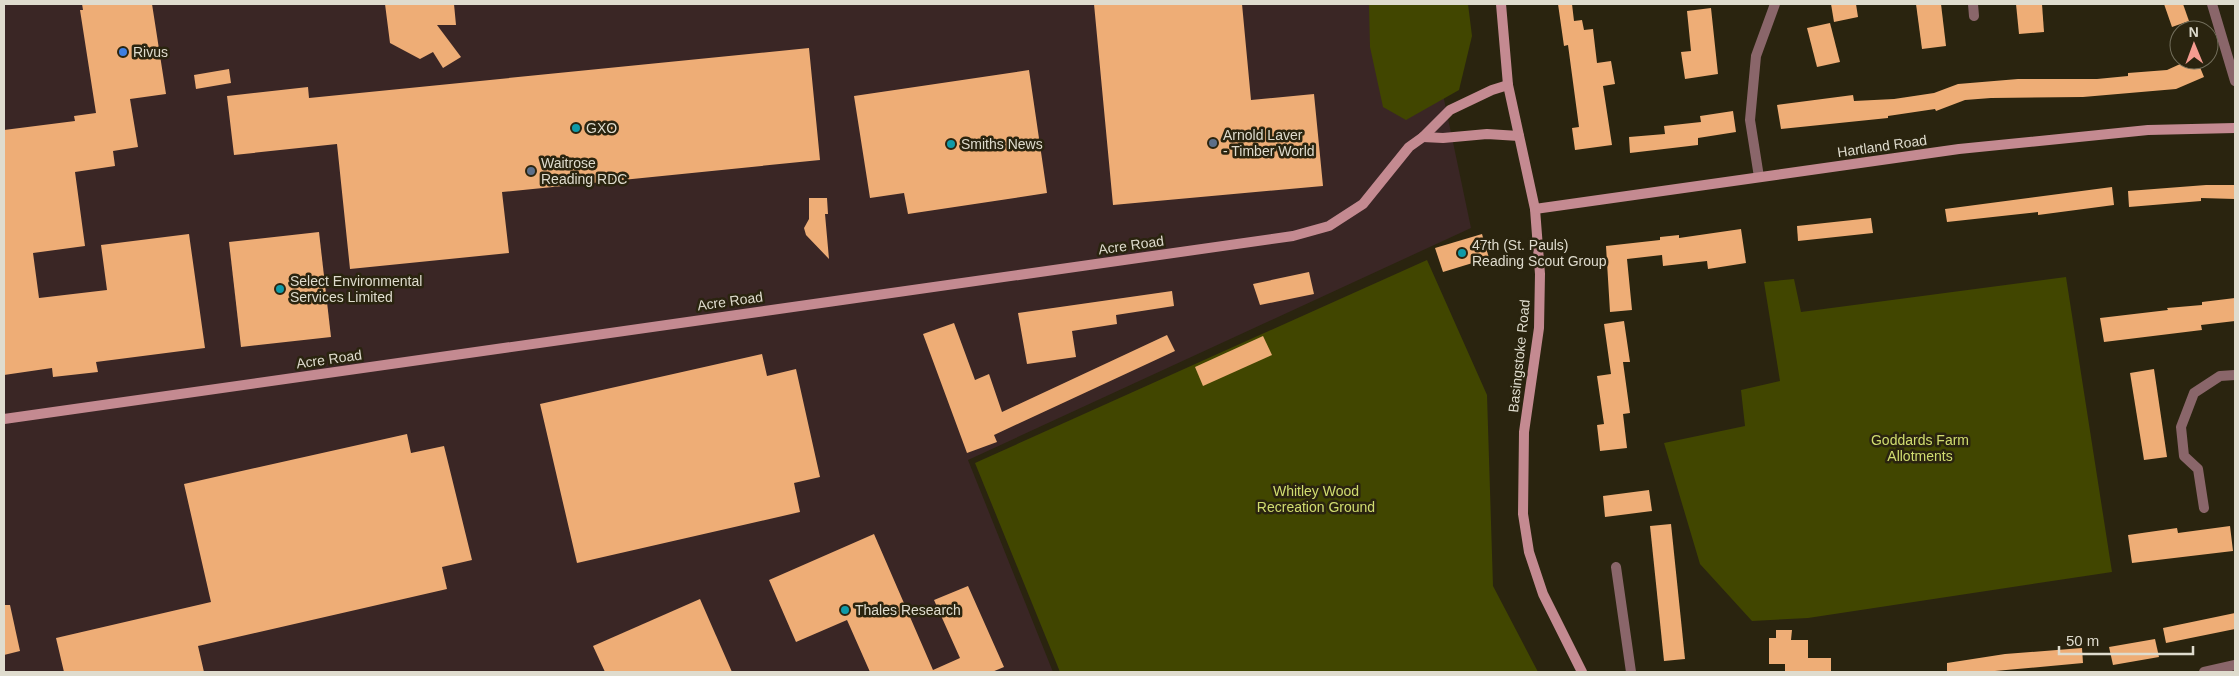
<svg xmlns="http://www.w3.org/2000/svg" width="2239" height="676" font-family="Helvetica,sans-serif">
<style>
.commercial{fill:#3a2625}
.green{fill:#414600}
.building{fill:#eead76}
.lines{fill:none;stroke-linecap:round;stroke-linejoin:round}
.street{stroke:#8a666a;stroke-width:10}
.secondary{stroke:#c48a91;stroke-width:10}
.shop-dot{fill:#3f7fe0;stroke:#2a240f;stroke-width:2}
.culture-dot{fill:#0f9aa8;stroke:#2a240f;stroke-width:2}
.service-dot{fill:#5c6f8a;stroke:#2a240f;stroke-width:2}
.labels{text-anchor:middle;dominant-baseline:central;stroke-width:5;stroke-linejoin:round;paint-order:stroke}
.poi-label{font-size:14px;fill:#dfdcce;stroke:#2a240f;text-anchor:start}
.street-label{font-size:14px;fill:#dfdcce;stroke:#2a240f}
.park-label{font-size:14px;fill:#d1dd70;stroke:#2a240f}
</style>
<rect width="100%" height="100%" fill="#2a240f"/>
<path class="commercial" d="M4,4H1424L1471,228L968,460L1053,672H4Z"/>
<g class="green">
<path d="M1369,4H1468L1472,36L1459,90L1406,120L1383,107L1370,47Z"/>
<path d="M1427,260L1487,395L1493,586L1538,672H1060L975,463Z"/>
<path d="M2066,277L2112,572L1808,618L1752,621L1700,564L1664,443L1745,426L1741,390L1780,381L1764,282L1794,279L1801,312Z"/>
</g>
<g class="building">
<path d="M82,4H152L166,94L130,99L138,147L113,151L115,166L75,172L85,246L33,253L39,298L107,290L101,245L189,234L205,348L96,362L98,372L53,377L52,368L4,375V130L75,121L74,116L96,113L80,10H83Z"/>
<path d="M385,4H454L456,25H437L461,57L443,68L433,52L420,59L390,43Z"/>
<path d="M1094,4H1242L1251,100L1314,94L1323,186L1113,205Z"/>
<path d="M1558,4H1572L1574,21L1582,20L1584,30L1593,29L1597,63L1611,61L1615,84L1603,86L1612,145L1575,150L1572,128L1579,127L1568,45L1564,46Z"/>
<path d="M1831,4H1856L1858,17L1834,22Z"/>
<path d="M1916,4H1941L1946,46L1922,49Z"/>
<path d="M2016,4H2042L2044,32L2019,34Z"/>
<path d="M2164,4H2183L2189,21L2172,27Z"/>
<path d="M1711,8L1718,74L1685,79L1681,52L1691,51L1687,11Z"/>
<path d="M1830,23L1840,62L1817,67L1807,28Z"/>
<path d="M809,48L820,160L502,192L509,253L350,269L337,144L234,155L227,96L308,87L309,98Z"/>
<path d="M2189,60H2197L2204,77L2176,89L2083,97L1991,98L1965,100L1936,111L1935,109L1888,116V118L1781,129L1777,105L1853,95L1854,101L1894,99L1934,93L1958,84L2018,79H2097L2128,76V73L2167,70Z"/>
<path d="M229,69L231,83L196,89L194,75Z"/>
<path d="M1029,70L1047,193L908,214L904,193L870,198L854,96Z"/>
<path d="M1733,111L1736,132L1698,138V145L1630,153L1629,137L1665,134L1664,126L1701,122L1700,116Z"/>
<path d="M2206,185H2235V199L2201,198V201L2129,207L2128,191Z"/>
<path d="M2112,187L2114,205L2038,215V212L1947,222L1945,209Z"/>
<path d="M809,198H827L828,214H825L829,259L806,235L804,228L809,219Z"/>
<path d="M1871,218L1873,233L1798,241L1797,226Z"/>
<path d="M1741,229L1746,263L1708,269L1707,261L1663,266L1662,255L1627,259L1632,310L1610,312L1606,246L1660,240V237L1679,235V238Z"/>
<path d="M319,232L331,337L241,347L229,242Z"/>
<path d="M1482,234L1489,258L1443,272L1435,248Z"/>
<path d="M1309,272L1314,294L1260,305L1253,284Z"/>
<path d="M1172,291L1174,306L1116,315L1117,324L1072,331L1076,357L1027,364L1018,313Z"/>
<path d="M2235,298V321L2201,325L2202,330L2104,342L2100,318L2168,310L2167,308L2202,305V302Z"/>
<path d="M1624,321L1630,362H1623L1630,413L1623,414L1627,448L1600,451L1597,425L1604,424L1597,376L1611,374L1604,324Z"/>
<path d="M954,323L975,380L989,374L1002,412L1167,335L1175,351L994,435L997,442L967,453L923,334Z"/>
<path d="M1263,336L1272,355L1203,386L1195,367Z"/>
<path d="M762,354L767,376L796,369L820,477L794,483L800,512L577,563L540,404Z"/>
<path d="M2154,369L2167,457L2144,460L2130,373Z"/>
<path d="M407,434L411,453L444,446L472,560L442,567L447,589L198,646L204,672H64L56,638L211,602L184,484Z"/>
<path d="M1649,490L1652,511L1605,517L1603,496Z"/>
<path d="M1671,524L1685,659L1664,661L1650,526Z"/>
<path d="M2230,526L2233,551L2132,563L2128,535L2177,528L2178,533Z"/>
<path d="M874,534L933,670L960,658L934,600L968,586L1004,667L992,672H870L847,620L796,642L769,580Z"/>
<path d="M700,599L732,672H605L593,646Z"/>
<path d="M4,605H10L20,651L4,655Z"/>
<path d="M2235,613V629L2166,643L2163,628Z"/>
<path d="M1776,630H1792L1791,640H1808V658H1831V672H1785V664H1769V638H1776Z"/>
<path d="M2155,639L2159,657L2113,665L2109,647Z"/>
<path d="M2082,648L2083,663L1995,671V672H1947V663L2005,654Z"/>
</g>
<g class="lines">
<g class="street">
<path d="M1973,4L1974,16"/>
<path d="M2212,4L2235,81"/>
<path d="M1759,177L1750,120L1756,56L1775,4"/>
<path d="M2204,508L2198,469L2184,456L2181,427L2194,393L2220,376L2235,375"/>
<path d="M1616,567L1631,672"/>
<path d="M2204,672L2235,665"/>
</g>
<g class="secondary">
<path d="M1501,4L1508,85L1535,209L1540,274L1539,328L1524,432L1523,514L1529,552L1543,594L1582,672"/>
<path d="M1423,137L1443,138L1487,134L1519,136"/>
<path d="M1535,209L1959,149L2148,130L2235,128"/>
<path d="M4,419L1293,236L1329,226L1363,204L1409,147L1423,137L1450,110L1492,90L1508,85"/>
</g>
</g>
<circle class="shop-dot" cx="123" cy="52" r="5"/>
<g class="culture-dot">
<circle cx="576" cy="128" r="5"/>
<circle cx="951" cy="144" r="5"/>
<circle cx="1462" cy="253" r="5"/>
<circle cx="280" cy="289" r="5"/>
<circle cx="845" cy="610" r="5"/>
</g>
<g class="service-dot">
<circle cx="1213" cy="143" r="5"/>
<circle cx="531" cy="171" r="5"/>
</g>
<g class="labels">
<g class="poi-label">
<text x="133" y="52">Rivus</text>
<text x="586" y="128">GXO</text>
<text x="1223" y="135">Arnold Laver<tspan x="1223" dy="16">- Timber World</tspan></text>
<text x="961" y="144">Smiths News</text>
<text x="541" y="163">Waitrose<tspan x="541" dy="16">Reading RDC</tspan></text>
<text x="1472" y="245">47th (St. Pauls)<tspan x="1472" dy="16">Reading Scout Group</tspan></text>
<text x="290" y="281">Select Environmental<tspan x="290" dy="16">Services Limited</tspan></text>
<text x="855" y="610">Thales Research</text>
</g>
<g class="street-label">
<text transform="translate(1882 146) rotate(-8)">Hartland Road</text>
<text transform="translate(1131 245) rotate(-8)">Acre Road</text>
<text transform="translate(730 301) rotate(-8)">Acre Road</text>
<text transform="translate(1519 356) rotate(-84)">Basingstoke Road</text>
<text transform="translate(329 359) rotate(-8)">Acre Road</text>
</g>
<g class="park-label">
<text x="1920" y="440">Goddards Farm<tspan x="1920" dy="16">Allotments</tspan></text>
<text x="1316" y="491">Whitley Wood<tspan x="1316" dy="16">Recreation Ground</tspan></text>
</g>
</g>
<rect width="2239" height="676" fill="none" stroke="#dfdcce" stroke-width="10"/>
<g transform="translate(2194 45) rotate(359)"><circle r="24" fill="#2a240f" stroke="#726e5b"/>
<path d="M0-4L9 19L0 12L-9 19Z" fill="#f59c90"/>
<text y="-8" font-size="14" font-weight="bold" text-anchor="middle" fill="#dfdcce">N</text>
</g>
<path d="M2059 646v8h134v-8" fill="none" stroke="#dfdcce" stroke-width="2.5"/>
<text x="2066" y="646" font-size="15" fill="#dfdcce" stroke="#2a240f" stroke-width="4" paint-order="stroke">50 m</text>
</svg>
